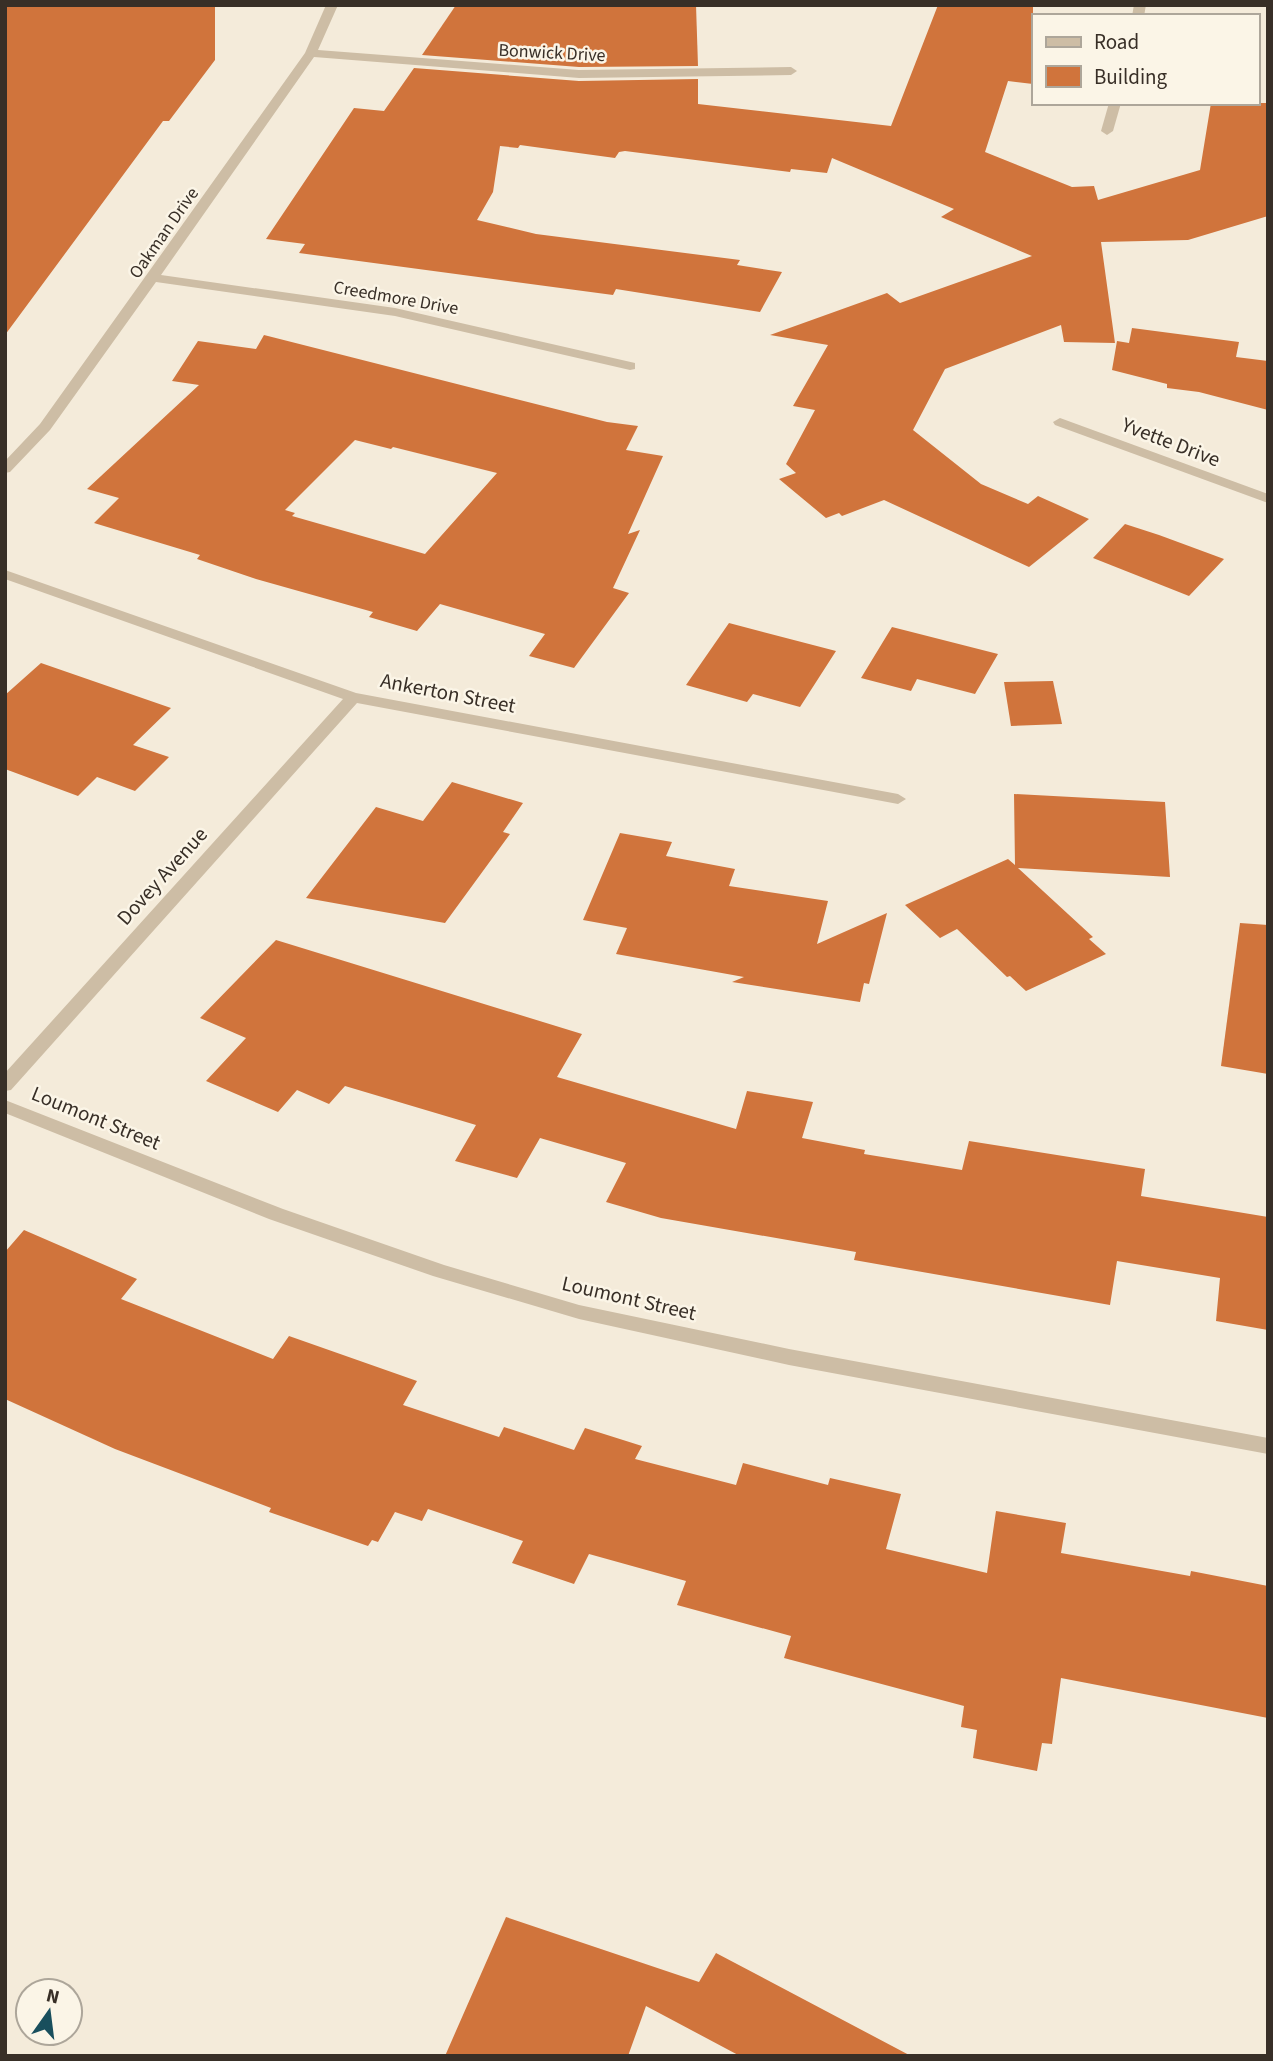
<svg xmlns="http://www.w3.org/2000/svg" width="1273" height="2061" font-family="'Source Sans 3',sans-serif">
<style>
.building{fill:#d0743c;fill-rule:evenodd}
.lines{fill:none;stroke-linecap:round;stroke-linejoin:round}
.minor{fill:#cdbda5;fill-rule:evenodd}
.labels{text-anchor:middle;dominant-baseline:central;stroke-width:5;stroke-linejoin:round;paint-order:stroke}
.far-street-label{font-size:18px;fill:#382f27;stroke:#fbf5e7}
.street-label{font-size:21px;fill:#382f27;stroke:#fbf5e7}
</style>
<rect width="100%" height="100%" fill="#f4ebda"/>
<g class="building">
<path d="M5,5H215V60L169,121H163L5,335Z"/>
<path d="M456,5H696L698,66L579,67L422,55Z"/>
<path d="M938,5H1033V84L1008,81L985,152L1072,187L1094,186L1098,200L1200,170L1211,103H1268V216L1188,240L1101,242L1115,343L1064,342L1061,325L945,369L913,430L981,484L1028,504L1038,496L1089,519L1029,567L884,500L842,516L839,513L826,518L779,479L796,473L786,464L815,410L793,406L828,345L770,335L887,293L900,303L1032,256L941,217L954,209L832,158L827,173L791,169L790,172L625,151L619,152L615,158L520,145L518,148L500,146L493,192L477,220L536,234L740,260L737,265L782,272L760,312L616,289L613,295L299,253L305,244L266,239L354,108L384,111L414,68L579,81L698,79V104L891,126Z"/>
<path d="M1132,328L1239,342L1236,357L1268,361V410L1199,392L1167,388V384L1112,370L1117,341L1129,343Z"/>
<path d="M264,335L607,422L638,426L626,450L663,456L628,534L640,530L613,588L629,593L574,668L529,656L545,634L440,604L417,631L369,617L373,612L256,579L197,559L200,555L94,523L119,498L87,489L199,385L172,381L198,341L256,349ZM355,440L391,449L393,447L497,473L425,554L292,516L295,513L285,510Z"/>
<path d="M1125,524L1159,535L1224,559L1189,596L1093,558Z"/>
<path d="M729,623L836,651L800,707L753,694L747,702L686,685Z"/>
<path d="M892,627L998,654L975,694L917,679L911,691L861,678Z"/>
<path d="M41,663L171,708L133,745L169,757L135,791L97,777L78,796L5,769V695Z"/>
<path d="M1053,681L1062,724L1011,726L1004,682Z"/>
<path d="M452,782L523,803L503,832L510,834L445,923L306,898L376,807L423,821Z"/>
<path d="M1014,794L1165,802L1170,877L1018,868L1093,937L1089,939L1106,954L1026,991L1010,976L1007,977L957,929L940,938L905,905L1008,859L1015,865Z"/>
<path d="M620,833L672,842L666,856L735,869L729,886L828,901L817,944L887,913L869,984L864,983L860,1002L732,982L744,977L616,954L627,928L583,920Z"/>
<path d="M1240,923L1268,925V1074L1221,1066Z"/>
<path d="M276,940L582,1034L557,1077L736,1129L747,1091L813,1102L802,1138L865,1150L864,1154L962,1170L969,1141L1145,1169L1141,1196L1268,1217V1330L1216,1321L1220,1278L1117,1261L1110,1305L854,1260L856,1252L661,1218L606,1202L626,1163L540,1138L517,1178L455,1161L476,1125L345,1086L329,1104L297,1090L278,1112L206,1081L246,1038L200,1018Z"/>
<path d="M24,1230L137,1279L121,1299L273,1359L289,1336L417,1381L403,1405L499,1437L504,1427L574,1450L585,1428L642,1446L635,1459L736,1485L743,1463L828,1485L830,1478L901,1494L886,1549L987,1573L996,1511L1066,1523L1061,1553L1190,1576L1191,1571L1268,1586V1718L1061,1678L1052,1744L1042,1743L1037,1771L973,1758L977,1730L961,1727L964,1706L784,1658L791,1636L677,1605L686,1581L589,1554L574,1584L512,1563L523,1541L428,1509L422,1521L395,1512L378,1542L372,1540L368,1546L269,1512L271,1508L115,1449L5,1399V1252Z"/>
<path d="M506,1917L699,1982L716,1953L911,2056H740L646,2006L628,2056H445Z"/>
</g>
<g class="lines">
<g class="minor">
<path d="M326,5H338L318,50L579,70L791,67L797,71L791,75L579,78L314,57L161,275L395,308L635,363V369L630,370L395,316L156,282L50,430L10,472L5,473V461L40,424L305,53Z"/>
<path d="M1134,5H1146L1144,16H1132Z"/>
<path d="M1109,103H1121L1113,131L1107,135L1101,131Z"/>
<path d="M1060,418L1268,494V503L1055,425L1053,422Z"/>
<path d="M5,570L356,693L898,794L906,799L898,804L357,703L11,1090L5,1091V1073L343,699L5,579Z"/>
<path d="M5,1100L283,1209L444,1265L579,1305L789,1349L1268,1438V1454L789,1365L579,1319L433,1276L269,1219L5,1113Z"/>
</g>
</g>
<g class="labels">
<g class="far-street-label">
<text transform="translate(552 53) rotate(3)">Bonwick Drive</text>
<text transform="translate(164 233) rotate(-55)">Oakman Drive</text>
<text transform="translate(396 298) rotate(10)">Creedmore Drive</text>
</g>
<g class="street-label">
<text transform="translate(1171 442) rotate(21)">Yvette Drive</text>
<text transform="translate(448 693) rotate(11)">Ankerton Street</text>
<text transform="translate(162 876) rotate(-48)">Dovey Avenue</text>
<text transform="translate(96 1118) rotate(22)">Loumont Street</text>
<text transform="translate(629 1298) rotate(13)">Loumont Street</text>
</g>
</g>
<rect width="1273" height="2061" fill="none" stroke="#382f27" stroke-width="14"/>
<rect x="1032" y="14" width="228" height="91" fill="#fbf5e7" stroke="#ada69a" stroke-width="2"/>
<rect x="1046" y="37" width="35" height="10" fill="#cdbda5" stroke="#ada69a" stroke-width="2"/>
<text x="1094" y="49" font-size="21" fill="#382f27">Road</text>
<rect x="1046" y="66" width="35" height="21" fill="#d0743c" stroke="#ada69a" stroke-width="2"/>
<text x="1094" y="84" font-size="21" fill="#382f27">Building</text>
<g transform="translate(49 2012) rotate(14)"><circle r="33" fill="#fbf5e7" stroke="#ada69a" stroke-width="2"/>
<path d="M0-5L12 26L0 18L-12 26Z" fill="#194f5d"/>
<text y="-10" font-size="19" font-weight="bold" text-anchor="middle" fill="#382f27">N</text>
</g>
</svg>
